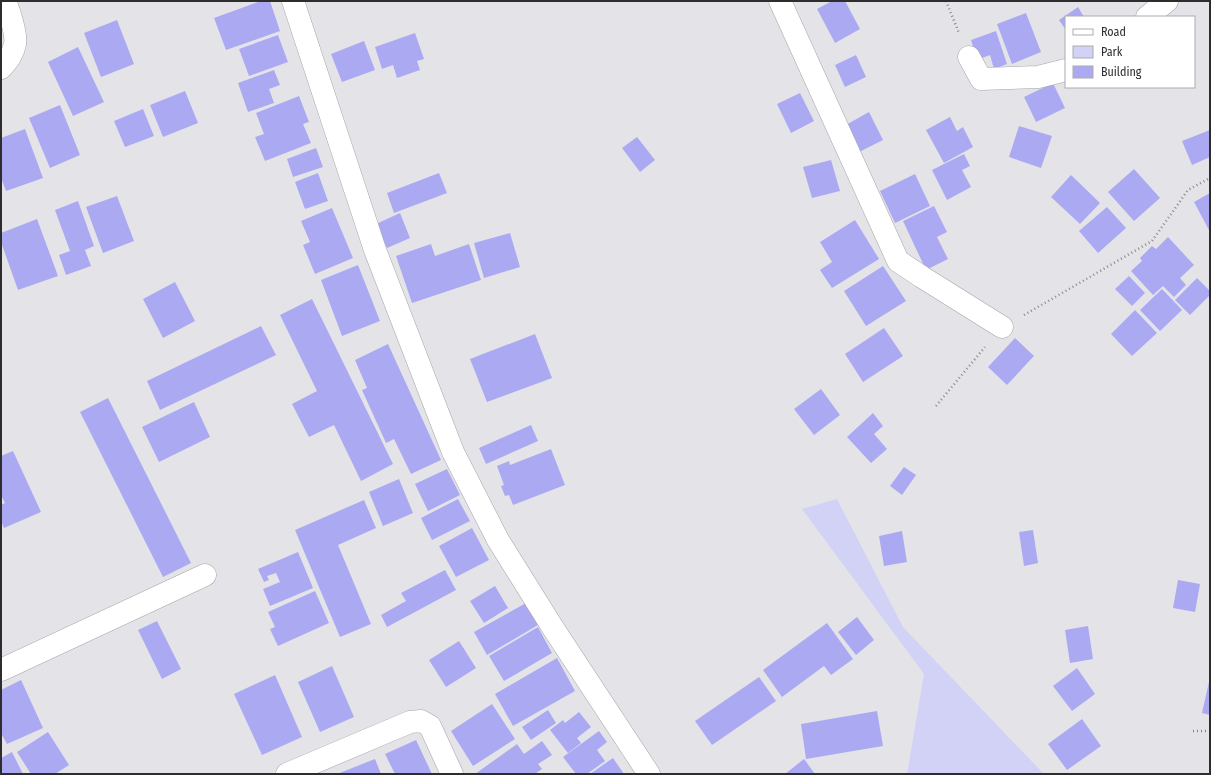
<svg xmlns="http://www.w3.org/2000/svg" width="1211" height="775" font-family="'Fira Sans Condensed',sans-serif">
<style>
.green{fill:#d2d2f6}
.building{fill:#aba9f2}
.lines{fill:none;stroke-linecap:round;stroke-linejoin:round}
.minor-casing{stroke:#a5a5a9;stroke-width:23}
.path{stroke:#88888b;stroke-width:2.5;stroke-dasharray:1 3;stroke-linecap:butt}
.minor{stroke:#fff;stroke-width:22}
</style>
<rect width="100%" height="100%" fill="#e4e4e8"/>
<path class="green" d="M837,499L903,627L1044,774H907L924,674L802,509Z"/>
<g class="building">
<path d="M261,1H270L280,31L226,50L214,18Z"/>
<path d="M832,1H845L860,29L835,43L817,9Z"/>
<path d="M1078,7L1084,17H1066V30L1059,20Z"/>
<path d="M1026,13L1041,52L1012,64L997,24Z"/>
<path d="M117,20L134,64L101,77L84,33Z"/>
<path d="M996,31L1007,64L994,69L990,55L977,60L971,40Z"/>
<path d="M415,33L424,59L417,61L420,70L397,78L393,65L382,69L375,47Z"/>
<path d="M278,35L288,62L249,76L239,49Z"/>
<path d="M364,41L375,70L342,82L331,54Z"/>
<path d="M78,47L104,102L73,116L48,62Z"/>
<path d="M856,55L866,77L845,87L835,65Z"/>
<path d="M274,70L280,85L269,89L274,103L248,112L238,83Z"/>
<path d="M1053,83L1065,108L1036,122L1024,97Z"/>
<path d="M185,91L198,123L163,137L150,105Z"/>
<path d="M800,93L814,121L791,133L777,104Z"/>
<path d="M299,96L309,122L303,124L311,143L265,161L255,137L264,134L256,113Z"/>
<path d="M60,105L80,155L50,168L29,118Z"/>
<path d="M143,109L154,136L125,147L114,121Z"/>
<path d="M869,112L883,140L857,153L844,126Z"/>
<path d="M950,117L957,131L963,127L973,147L944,163L926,130Z"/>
<path d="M1019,126L1052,136L1041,168L1009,157Z"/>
<path d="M25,129L43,178L6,191L1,178V138Z"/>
<path d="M1210,130V157L1192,165L1182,141Z"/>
<path d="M637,137L655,160L640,172L622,148Z"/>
<path d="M316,148L323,167L293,177L287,159Z"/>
<path d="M964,154L970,166L962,170L971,187L947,200L932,170Z"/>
<path d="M831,160L840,191L812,198L803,167Z"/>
<path d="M1134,169L1160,198L1134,221L1108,192Z"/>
<path d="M318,173L328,201L305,209L295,182Z"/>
<path d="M439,173L447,193L394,213L387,193Z"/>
<path d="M915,174L930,206L895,223L880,191Z"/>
<path d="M1071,175L1100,203L1080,224L1051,197Z"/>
<path d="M1210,193V232L1194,202Z"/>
<path d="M117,196L134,241L103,253L86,207Z"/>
<path d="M78,201L94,246L85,250L91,266L66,275L59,255L70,251L55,210Z"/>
<path d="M934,206L947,232L937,237L948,259L926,270L903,221Z"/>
<path d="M1107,207L1126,228L1098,253L1079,231Z"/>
<path d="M332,208L353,258L315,274L303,245L310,242L301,221Z"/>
<path d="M400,213L410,238L387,248L376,224Z"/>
<path d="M37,219L58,276L18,290L1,242V233Z"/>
<path d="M855,220L879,259L832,288L820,270L832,262L820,242Z"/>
<path d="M510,233L520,267L484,278L474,243Z"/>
<path d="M1168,237L1194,265L1180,278L1186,285L1174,297L1163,286L1153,295L1131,271L1142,261L1140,258L1152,246L1156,249Z"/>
<path d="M431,244L435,256L469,244L481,280L412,303L396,256Z"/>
<path d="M358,265L380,321L342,336L321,280Z"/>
<path d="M883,266L906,301L866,326L844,291Z"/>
<path d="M1129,276L1145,293L1132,306L1115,289Z"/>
<path d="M1197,278L1210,291V295L1190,315L1175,300Z"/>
<path d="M175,282L195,321L163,338L143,299Z"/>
<path d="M1162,289L1182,310L1160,331L1140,310Z"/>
<path d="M312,299L393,464L361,481L334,425L309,437L292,404L317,391L280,315Z"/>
<path d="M1135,310L1157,333L1132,356L1111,334Z"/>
<path d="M261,326L276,355L160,410L147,381Z"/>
<path d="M884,328L903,356L863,382L845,354Z"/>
<path d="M535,334L552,378L487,402L470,359Z"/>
<path d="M1015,338L1034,356L1007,385L988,367Z"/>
<path d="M388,344L441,460L411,474L394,439L386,443L362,390L367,388L355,360Z"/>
<path d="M821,389L840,415L814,435L794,409Z"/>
<path d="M108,398L191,563L163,577L80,412Z"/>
<path d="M194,402L210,437L159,462L142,427Z"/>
<path d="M873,413L883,426L874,434L887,449L871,463L847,437Z"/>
<path d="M531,425L538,441L486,464L479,448Z"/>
<path d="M551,449L565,485L513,505L509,495L505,496L501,486L504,485L497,466L509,461L510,465Z"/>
<path d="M13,451L41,512L4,528L1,521V505L5,503L1,495V456Z"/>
<path d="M904,467L916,475L902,495L890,486Z"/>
<path d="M447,469L460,495L428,511L415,484Z"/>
<path d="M399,479L413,513L383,526L369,492Z"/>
<path d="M458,499L470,521L432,540L421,518Z"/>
<path d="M364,500L376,528L338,545L371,624L340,637L295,530Z"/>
<path d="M472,528L489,560L456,577L439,546Z"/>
<path d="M1033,530L1038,563L1024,566L1019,532Z"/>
<path d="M902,531L907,562L884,566L879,536Z"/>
<path d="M298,552L313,588L270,606L263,589L280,582L276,573L267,576L269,580L264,582L258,569Z"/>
<path d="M445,570L456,590L387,627L381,615L406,601L401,593Z"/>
<path d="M1178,580L1200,584L1195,612L1173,608Z"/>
<path d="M495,586L508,608L484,623L470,601Z"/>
<path d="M315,591L329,623L278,646L270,629L275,627L268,612Z"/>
<path d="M526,603L538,625L487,655L474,632Z"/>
<path d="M857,617L874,640L856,655L838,632Z"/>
<path d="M157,621L181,669L162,679L138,630Z"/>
<path d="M827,623L853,659L831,675L824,666L782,697L763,670Z"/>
<path d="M1088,626L1093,659L1070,663L1065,630Z"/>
<path d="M538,627L552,653L504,681L489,656Z"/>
<path d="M459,641L476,668L446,687L429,660Z"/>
<path d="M557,658L575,691L513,726L495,694Z"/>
<path d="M332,666L354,717L320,732L298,682Z"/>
<path d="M1077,668L1095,694L1072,711L1053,686Z"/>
<path d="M275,675L302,737L262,755L234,694Z"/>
<path d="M759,677L776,701L712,745L695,721Z"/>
<path d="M21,680L43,728L7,744L1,733V690Z"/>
<path d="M1209,682H1210V715L1202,713Z"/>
<path d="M492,704L515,739L473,766L451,731Z"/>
<path d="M548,710L556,723L531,740L522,727Z"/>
<path d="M877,711L883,746L806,759L801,724Z"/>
<path d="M579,712L591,727L577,738L581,743L568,753L550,730L563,720L565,723Z"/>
<path d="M1082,719L1101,746L1067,770L1048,744Z"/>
<path d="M599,731L607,742L597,750L605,761L587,774H576L563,757Z"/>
<path d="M48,732L69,765L55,774H31L17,752Z"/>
<path d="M416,740L432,774H395L385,754Z"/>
<path d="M542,741L552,755L538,764L542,769L535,774H475L517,744L524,754Z"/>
<path d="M12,752L23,774H1V758Z"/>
<path d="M613,758L624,774H590Z"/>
<path d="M375,759L381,774H337Z"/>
<path d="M804,759L815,774H785Z"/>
</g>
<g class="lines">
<g class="minor-casing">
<g id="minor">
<path d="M293,1L375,250L453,452L498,540L553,628L649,774"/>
<path d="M780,1L898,261L922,277L1002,327"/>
<path d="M1147,17L1167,1"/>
<path d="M969,57L981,79L1038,77L1066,70"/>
<path d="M1,68C8,61 13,54 15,44C17,35 9,10 5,1"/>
<path d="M1,670L205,575"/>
<path d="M287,774L410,722L421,721L430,726L452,774"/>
</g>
</g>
<g class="path">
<path d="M946,1L959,33"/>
<path d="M1024,315L1152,241L1188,190L1210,178"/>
<path d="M936,406L985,347"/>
<path d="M1193,731H1210"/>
</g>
<use href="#minor" class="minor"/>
</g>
<rect width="1211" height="775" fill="none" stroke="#2d2d2e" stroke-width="4"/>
<rect x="1065" y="16" width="130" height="72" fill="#ffffff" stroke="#ababab"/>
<rect x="1073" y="29" width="20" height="6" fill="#ffffff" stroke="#ababab"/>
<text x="1101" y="36" font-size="12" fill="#2d2d2e">Road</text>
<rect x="1073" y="46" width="20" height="12" fill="#d2d2f6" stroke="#ababab"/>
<text x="1101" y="56" font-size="12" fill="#2d2d2e">Park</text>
<rect x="1073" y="66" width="20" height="12" fill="#aba9f2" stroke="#ababab"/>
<text x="1101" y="76" font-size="12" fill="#2d2d2e">Building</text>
</svg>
